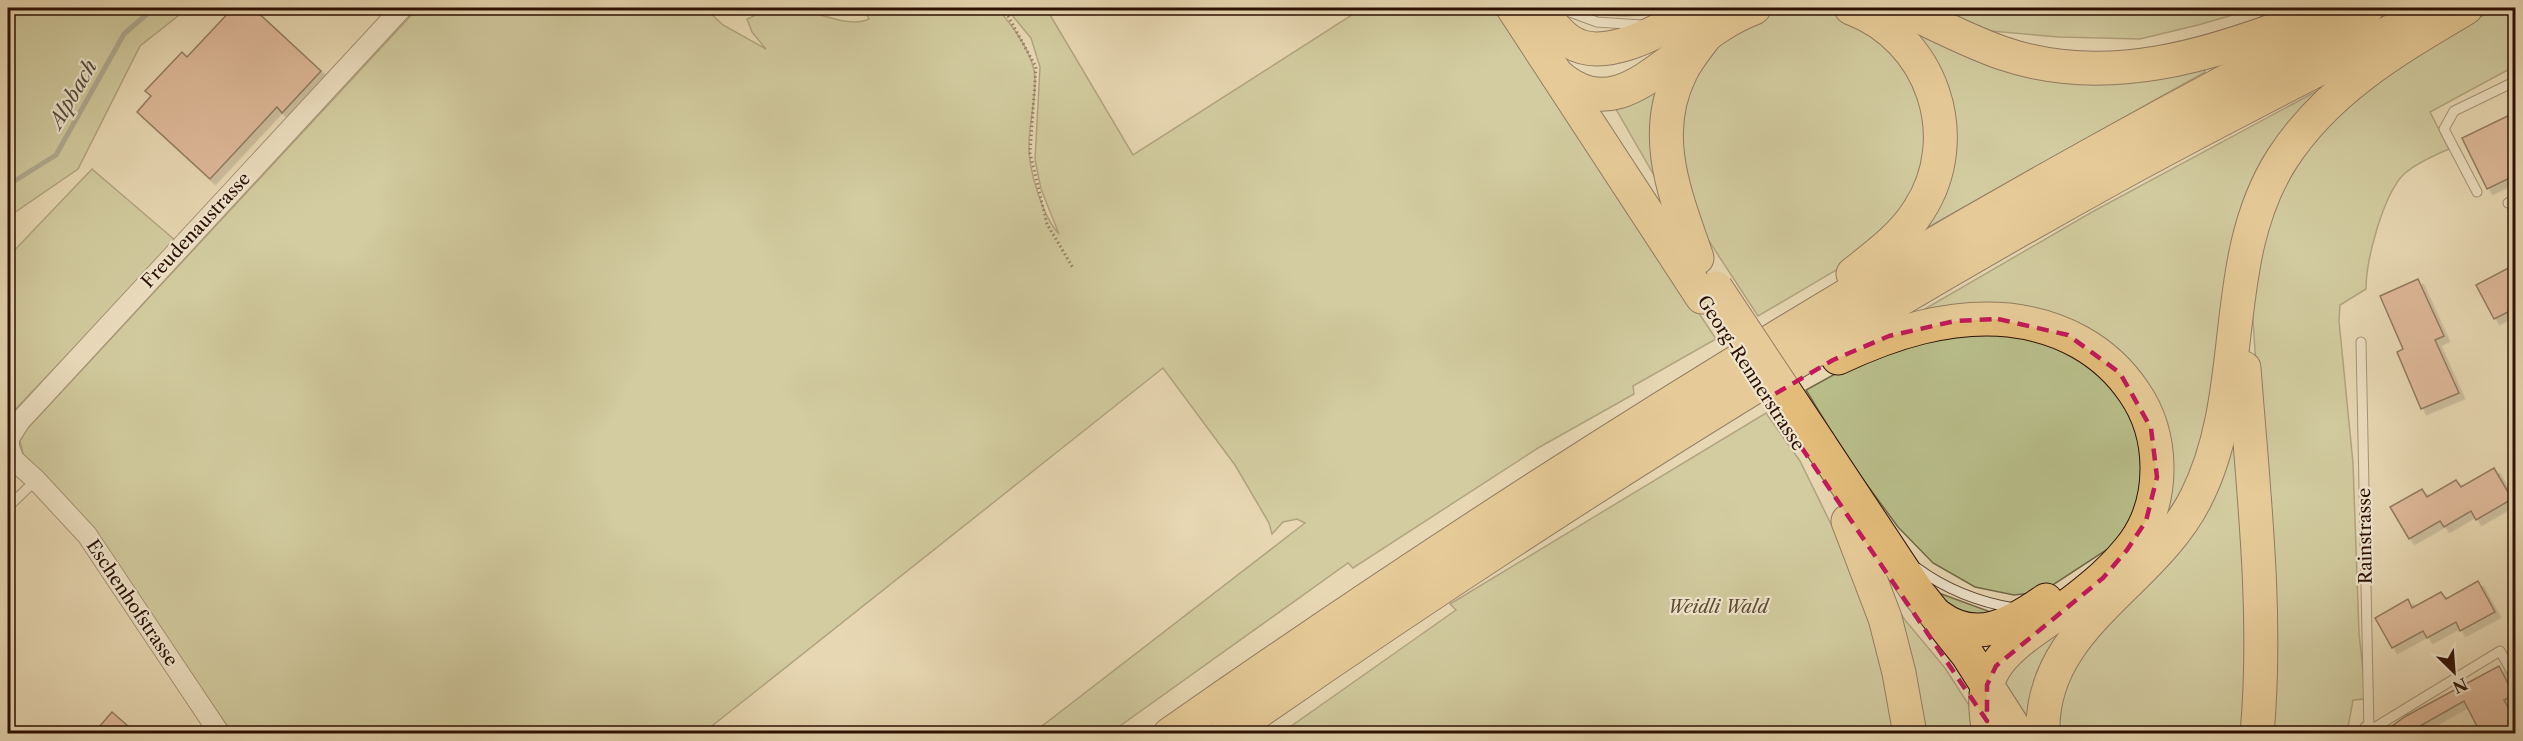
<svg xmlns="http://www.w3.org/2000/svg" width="2523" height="741" font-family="'Libre Caslon Text',serif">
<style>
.green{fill:#b8be8a;stroke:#726746;stroke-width:1.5}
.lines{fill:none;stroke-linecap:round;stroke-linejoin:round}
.stream{stroke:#6c7668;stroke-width:5}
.building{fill:#d3967d;stroke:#2c1003;stroke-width:1.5;filter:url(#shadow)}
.lane-casing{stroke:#5b422f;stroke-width:11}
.street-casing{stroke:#5b422f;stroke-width:22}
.highway-casing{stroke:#2c1003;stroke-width:35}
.path{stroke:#2c1003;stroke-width:3;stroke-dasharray:1.5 3;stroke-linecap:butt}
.lane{stroke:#efe5cd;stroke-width:9}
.street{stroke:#efe5cd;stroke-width:20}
.highway{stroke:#e4bc79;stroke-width:33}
.highway-bridge-casing{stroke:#2c1003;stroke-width:35;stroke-linecap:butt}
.highway-bridge{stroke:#e4bc79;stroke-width:33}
.marked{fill:none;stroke:#c2185b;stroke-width:4.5;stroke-dasharray:12 8;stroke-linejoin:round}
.labels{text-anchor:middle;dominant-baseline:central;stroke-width:4.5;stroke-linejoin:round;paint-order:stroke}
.street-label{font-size:18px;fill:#2c1003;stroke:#efe5cd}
.park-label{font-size:18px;font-style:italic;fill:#5d4d32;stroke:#efe5cd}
.water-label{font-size:20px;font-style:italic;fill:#514c3e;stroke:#efe5cd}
</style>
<defs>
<filter id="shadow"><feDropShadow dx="5.5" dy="5.5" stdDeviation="0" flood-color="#0004"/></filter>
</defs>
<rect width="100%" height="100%" fill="#e7d7b2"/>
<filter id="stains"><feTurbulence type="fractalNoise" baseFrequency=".00333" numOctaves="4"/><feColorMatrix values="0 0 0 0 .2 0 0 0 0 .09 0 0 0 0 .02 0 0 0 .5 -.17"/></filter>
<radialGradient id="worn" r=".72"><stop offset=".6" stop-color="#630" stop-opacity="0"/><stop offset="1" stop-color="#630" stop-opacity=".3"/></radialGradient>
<g class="green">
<path d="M8,8H188L140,46L78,169L8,217Z"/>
<path d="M418,8H705L723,25L766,49L752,32L747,19C755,16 764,9 773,8C804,2 843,31 869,19L863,8H997C1012,25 1029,47 1034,70C1038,91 1029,122 1029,144C1028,169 1042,215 1059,234L1041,189L1035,160L1040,67L1031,38L1006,8H1046L1133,155L1355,13L1353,8H1498L1716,339L1633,386L1634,394L1538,448L1353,568L1348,563L1110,733H1033L1305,523L1297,519L1283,522L1272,534L1269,523L1235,465L1163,368L703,733H232L137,597L24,458L20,441L27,429Z"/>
<path d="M1581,8H1656L1652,14C1627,17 1605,17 1581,8Z"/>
<path d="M1809,8L1842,15L1895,49L1930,119L1914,198L1850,262L1758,316L1707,238L1677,165L1689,79L1734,28L1754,17Z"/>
<path d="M1882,8L1961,47L2203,64L2205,72L1916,234L1948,151Z"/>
<path d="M1935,8H2257L2198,25L2140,39L2059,37L1979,30Z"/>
<path d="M2499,8H2515V66L2430,112L2449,149C2435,155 2415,164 2404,174C2383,195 2366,260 2366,289L2340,305L2339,321L2353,463L2359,633L2366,699L2353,700L2347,733H2268L2263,469L2252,306L2253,280L2276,197L2325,121L2453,30Z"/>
<path d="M1664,75L1659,184L1613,104Z"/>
<path d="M2341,78L2284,141L2205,457L2032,729L1997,680L2165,501L2102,346L1928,319L1923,310L2092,212Z"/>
<path d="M92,169L176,241L8,417V257Z"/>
<path d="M1958,331L2057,341L2128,396L2148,470L2129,526L2114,545L2042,592L2014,595L1975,587L1933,563L1898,527L1848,459L1806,390L1864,358Z"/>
<path d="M2238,403L2251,733L2053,734V709L2089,635Z"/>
<path d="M1766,413L1800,461L1864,591L1899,734H1280L1456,610L1450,604Z"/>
<path d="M1881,583L1905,620L1945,668L1987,733H1918Z"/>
<path d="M1936,592L1999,615L1987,618L1956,612Z"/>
</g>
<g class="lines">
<path class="stream" d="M8,185L56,155L124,34L154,8"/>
</g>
<g class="building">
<path d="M233,8H253L321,71L282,113L277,107L210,179L137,112L151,96L145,91L182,52L187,57Z"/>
<path d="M2516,112V175L2487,189L2462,138Z"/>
<path d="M2516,264V308L2494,319L2476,285Z"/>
<path d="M2418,279L2444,336L2435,340L2459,393L2421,409L2397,352L2403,349L2380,296Z"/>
<path d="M2494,468L2512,499L2476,520L2471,511L2444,527L2440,521L2409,539L2390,507L2422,489L2427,497L2456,480L2461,487Z"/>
<path d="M2478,581L2495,612L2460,631L2456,622L2427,638L2423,631L2392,648L2375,618L2408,599L2412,608L2441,592L2446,599Z"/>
<path d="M2499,666L2514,695L2504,700L2516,722V734H2481L2464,701L2406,734H2381L2406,716Z"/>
<path d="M112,712L137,734H93Z"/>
</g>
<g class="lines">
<g class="lane-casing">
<g id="lane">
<path d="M1550,11L1562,9L1597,22L1641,25"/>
<path d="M2477,192L2444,129L2454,111L2516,81"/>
<path d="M2508,203L2516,199"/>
<path d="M2361,342L2369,731"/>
<path d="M8,507L36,480"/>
<path d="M1917,568C1947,590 1978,602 2014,608"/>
<path d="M2369,731L2500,651L2516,679"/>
</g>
</g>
<g class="street-casing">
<g id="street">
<path d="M220,734L87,535L36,480L14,460L9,447V438L20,421L402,8"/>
<path d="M2369,734V731"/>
</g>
</g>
<g class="highway-casing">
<g id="highway">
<path d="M1513,8L1702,297"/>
<path d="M1851,8C1932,38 1966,137 1919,210C1903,236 1877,255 1853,274"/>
<path d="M1902,8C1935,24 1968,41 2002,53C2106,89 2212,55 2309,17"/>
<path d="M1542,13C1551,23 1559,35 1571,42C1607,65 1669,25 1700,8"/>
<path d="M1557,75C1605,117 1642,82 1683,52C1706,35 1727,18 1754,8"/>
<path d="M1697,258C1676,197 1649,135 1681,72C1687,59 1698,46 1707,34"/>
<path d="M1838,358C1891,333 1949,314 2009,320C2060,326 2105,349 2134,392C2164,435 2165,499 2135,542C2116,568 2091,588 2066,607C2043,626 2009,643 1994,669C1984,686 1985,703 1987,721"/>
<path d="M2244,368C2253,488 2268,614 2257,734"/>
<path d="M1819,443L1919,594L1967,654L2018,734"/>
<path d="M1848,521L1885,618L1899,673L1910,734"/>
<path d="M1938,616C1976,645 2012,624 2046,600"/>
<path d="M1170,734C1551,468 1953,218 2367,8"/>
<path d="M1226,734C1513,534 1810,345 2116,176C2221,118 2330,64 2436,8"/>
<path d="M2043,734C2039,626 2153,585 2196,498C2250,391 2217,261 2282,159C2327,89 2397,49 2466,8"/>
</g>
</g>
<path class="path" d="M997,8L1008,16L1036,67L1030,153L1047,224L1073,268"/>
<use href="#lane" class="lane"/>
<use href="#street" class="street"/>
<use href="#highway" class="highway"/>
<g class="highway-bridge-casing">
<path id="highway-bridge" d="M1716,288L1819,443"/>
</g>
<use href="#highway-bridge" class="highway-bridge"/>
</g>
<path d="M0 0H2523V741H0ZM1998,319L2068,335L2120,373L2151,428L2157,477L2146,521L2127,550L2103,578L1996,666L1987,685V721L1768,398L1833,360L1889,336L1955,321Z" fill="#e7d7b2" fill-opacity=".55" fill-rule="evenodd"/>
<path class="marked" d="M1998,319L2068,335L2120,373L2151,428L2157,477L2146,521L2127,550L2103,578L1996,666L1987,685V721L1768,398L1833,360L1889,336L1955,321Z"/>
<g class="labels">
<g class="street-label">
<text transform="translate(196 230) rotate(-47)">Freudenaustrasse</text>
<text transform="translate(1751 373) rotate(57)">Georg-Rennerstrasse</text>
<text transform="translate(2365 536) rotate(-91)">Rainstrasse</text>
<text transform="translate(132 603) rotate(56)">Eschenhofstrasse</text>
</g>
<g class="park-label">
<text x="1718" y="607">Weidli Wald</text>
</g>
<g class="water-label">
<text transform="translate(73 94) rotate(-60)">Alpbach</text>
</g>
</g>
<rect width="2523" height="741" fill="none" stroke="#e7d7b2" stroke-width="30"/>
<rect x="9" y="9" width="2505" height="723" fill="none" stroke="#2c1003" stroke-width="3"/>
<rect x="15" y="15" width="2493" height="711" fill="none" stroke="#2c1003" stroke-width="1.5"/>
<g transform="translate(2454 672) rotate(155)" stroke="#efe5cd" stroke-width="4.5" paint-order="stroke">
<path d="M0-4.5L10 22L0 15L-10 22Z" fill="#2c1003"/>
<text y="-9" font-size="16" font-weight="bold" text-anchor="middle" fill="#2c1003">N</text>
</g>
<rect width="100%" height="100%" filter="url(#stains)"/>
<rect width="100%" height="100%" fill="url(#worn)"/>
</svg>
